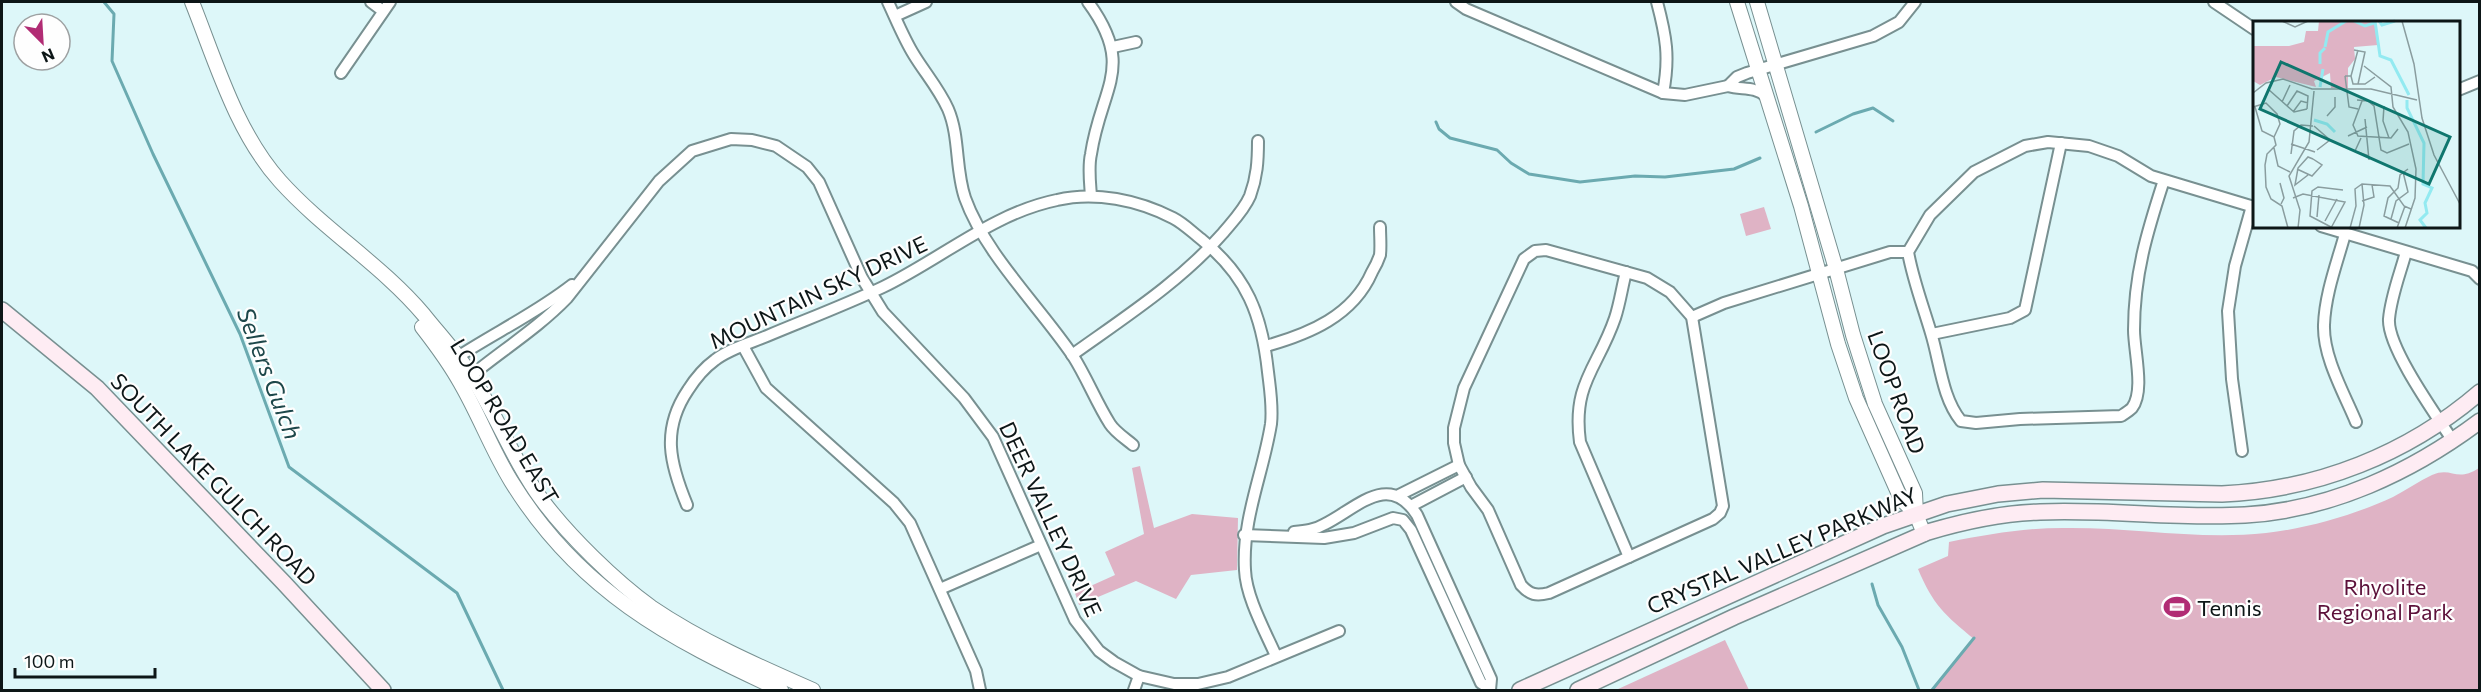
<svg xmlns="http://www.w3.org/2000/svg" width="2481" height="692" font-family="Commissioner,sans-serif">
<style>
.green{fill:#dfb3c5}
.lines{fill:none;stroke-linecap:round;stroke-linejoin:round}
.stream{stroke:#6baab0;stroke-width:3}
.minor-casing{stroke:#789091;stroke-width:14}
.tertiary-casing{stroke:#789091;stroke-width:16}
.secondary-casing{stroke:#789091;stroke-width:18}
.minor{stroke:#fff;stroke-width:10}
.tertiary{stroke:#fff;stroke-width:14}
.secondary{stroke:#feecf3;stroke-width:15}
.labels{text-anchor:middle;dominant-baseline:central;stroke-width:4.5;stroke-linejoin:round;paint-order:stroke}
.street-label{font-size:22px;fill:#0d1617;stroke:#fefefe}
.park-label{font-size:22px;fill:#5c103a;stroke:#fefefe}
.poi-label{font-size:22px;fill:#0d1617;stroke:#fefefe;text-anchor:start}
.water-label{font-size:24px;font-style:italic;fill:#1d474a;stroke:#fefefe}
.inset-river{fill:none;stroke:#93eaf1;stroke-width:3}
.inset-road{fill:none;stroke:#8a9d9f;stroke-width:1.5}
.view{fill:#0f766e;fill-opacity:0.15;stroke:#0f766e;stroke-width:3}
.inset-edge{fill:none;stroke:#0d1617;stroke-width:3}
</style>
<rect width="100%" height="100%" fill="#ddf7f9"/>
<g class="green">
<path d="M1764,207L1771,229L1746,236L1740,214Z"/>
<path d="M1140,466L1154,528L1192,514L1238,518L1237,570L1191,575L1176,599L1136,581L1079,605L1075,593L1115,575L1105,552L1144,534L1132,468Z"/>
<path d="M2479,468V690H1932L1974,639C1945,615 1933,605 1918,569L1948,556L1949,542C1990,534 2029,527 2071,528C2136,528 2200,540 2266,533C2309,528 2354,515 2393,497C2406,490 2419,481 2432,475C2452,466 2456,483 2479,468Z"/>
<path d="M1725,640L1749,690H1616Z"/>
</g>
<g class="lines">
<g class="stream">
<path d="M104,2L114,14L112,61L153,154L240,334L289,467L457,593L503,690"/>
<path d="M1436,122L1439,129L1450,138L1497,150L1511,163L1529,174L1580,182L1635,176L1665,177L1734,169L1760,158"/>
<path d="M1816,132L1853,114L1873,108L1893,121"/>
<path d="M1872,584L1878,605L1902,647L1919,690"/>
<path d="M1932,690L1974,638"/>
</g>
<g class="minor-casing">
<g id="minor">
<path d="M371,2L383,11"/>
<path d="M888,2C896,19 904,39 914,55C925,73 939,89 948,109C960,137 955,169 965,198C985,254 1040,307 1073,356C1087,378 1096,402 1110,424C1115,432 1126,439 1133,445"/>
<path d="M1088,2C1136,67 1101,87 1091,154C1088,167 1090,182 1091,196"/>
<path d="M1456,2L1466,9L1663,93L1685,95L1728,86"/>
<path d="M1657,2C1666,36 1670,57 1663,93"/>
<path d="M2214,2L2254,29"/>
<path d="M895,16L926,2"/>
<path d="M1113,47L1136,42"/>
<path d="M341,73L390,2"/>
<path d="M2458,90L2480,81"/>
<path d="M1766,96C1754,86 1742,90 1728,86L1737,77L1747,73L1873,36L1899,22L1915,2"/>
<path d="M2164,180C2147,232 2134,275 2134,330C2134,351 2145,391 2132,408C2129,411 2124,414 2121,416L2020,419L1976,423L1961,421C1942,398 1940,362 1931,333C1923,306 1913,280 1908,252L1930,215L1974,172L2025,146L2048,142L2089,146L2118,156L2151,176L2254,207"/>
<path d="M2321,226L2472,271L2480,279"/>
<path d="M2345,234C2337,263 2325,294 2324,325C2323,357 2344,393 2356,422"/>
<path d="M1546,250L1647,278L1670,292L1692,317L1723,506L1720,513L1713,519L1549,593C1536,596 1530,595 1521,585L1488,510L1471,487L1459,465L1454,443V428L1464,388L1524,259L1535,251Z"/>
<path d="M2406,252C2400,274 2391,296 2389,319C2387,347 2436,415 2453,441"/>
<path d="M1626,272C1622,287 1620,303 1615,318C1598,368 1572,383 1580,442L1629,557"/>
<path d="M1692,317L1724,303L1890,252H1908"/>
<path d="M1932,334L2010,318L2025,310L2061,143"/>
<path d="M743,346L766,388L894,503L910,523L976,671L980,690"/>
<path d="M1266,346C1309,334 1353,316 1372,272C1375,267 1378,261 1380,255C1381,246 1380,236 1380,227"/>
<path d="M1072,355C1125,317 1180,282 1223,233C1233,221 1244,210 1250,196C1257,177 1258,161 1258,141"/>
<path d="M453,360C492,334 535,314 572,285"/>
<path d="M466,380C499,352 536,330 567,298L659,181L692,151L731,139L752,140L776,146L807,167L819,182L862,278L883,312L964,398L993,437L1075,620L1099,651L1114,662L1139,676L1174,684H1198L1228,677L1339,631"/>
<path d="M2242,451L2232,379L2228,311L2235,266L2252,206"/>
<path d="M1399,495L1459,465"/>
<path d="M687,505C670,464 661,430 688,390C695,379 704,368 715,360C729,349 750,343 767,336C805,320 845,305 883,287C941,259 993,213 1057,200C1095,191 1138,200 1173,218C1183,223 1192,232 1201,239C1247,276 1262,315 1268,372C1270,389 1273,406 1271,424C1263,474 1242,518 1245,570C1246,597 1265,631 1276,656"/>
<path d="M1411,506L1466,477"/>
<path d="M1294,532C1305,531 1315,530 1325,524C1357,508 1389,471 1417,515L1491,679L1490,690"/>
<path d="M1244,535L1324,538L1354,533L1393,518L1403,520L1411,530L1481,683L1489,688"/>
<path d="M940,589L1041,545"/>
<path d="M1134,690L1139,676"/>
</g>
</g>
<g class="tertiary-casing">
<g id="tertiary">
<path d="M192,2C216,62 236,132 280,181C324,230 382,265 424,315C440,335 458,354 471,375C497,416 513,460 542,500C569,536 615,581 651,607C701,641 758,666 813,690"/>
<path d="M1737,2L1801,206L1838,344L1856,398L1901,499L1916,514"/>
<path d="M1757,2L1836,269L1853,335L1875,404L1915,493L1916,514L1924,534"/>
<path d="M422,327C436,345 450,364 461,384C479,415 492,450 511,481C578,590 669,639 781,690"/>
</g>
</g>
<g class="secondary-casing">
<g id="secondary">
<path d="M2,310L97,388L284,583L383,690"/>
<path d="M1520,690L1883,526L1947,504L1998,494L2043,490L2222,494C2317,490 2408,454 2480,392"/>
<path d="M1578,690L1734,617L1928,532C1965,521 2002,513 2040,512C2109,509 2177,519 2245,515C2331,510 2412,472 2480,421"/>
</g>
</g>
<use href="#minor" class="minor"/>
<use href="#tertiary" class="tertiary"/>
<use href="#secondary" class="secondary"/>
</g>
<defs>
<g id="stadium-bare" transform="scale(2.07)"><path d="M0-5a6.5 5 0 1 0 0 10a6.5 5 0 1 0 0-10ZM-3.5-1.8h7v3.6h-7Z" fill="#b12c74" stroke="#fefefe" stroke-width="2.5" paint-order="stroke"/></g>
</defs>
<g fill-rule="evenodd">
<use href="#stadium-bare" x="2177" y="607"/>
</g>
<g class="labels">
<g class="street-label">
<text transform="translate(818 292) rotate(-25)">MOUNTAIN SKY DRIVE</text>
<text transform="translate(1897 392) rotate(70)">LOOP ROAD</text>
<text transform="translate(505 421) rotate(59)">LOOP ROAD EAST</text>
<text transform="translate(214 479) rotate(46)">SOUTH LAKE GULCH ROAD</text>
<text transform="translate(1051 519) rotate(65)">DEER VALLEY DRIVE</text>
<text transform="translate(1782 550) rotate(-23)">CRYSTAL VALLEY PARKWAY</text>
</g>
<g class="park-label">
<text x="2385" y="586">Rhyolite<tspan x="2385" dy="25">Regional Park</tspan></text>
</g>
<g class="poi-label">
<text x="2197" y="607">Tennis</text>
</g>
<g class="water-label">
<text transform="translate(270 373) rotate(69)">Sellers Gulch</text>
</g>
</g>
<g transform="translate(2253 21)">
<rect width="207" height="207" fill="#ddf7f9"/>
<path d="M66,0H121L125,24L101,26L102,38L95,47V67H78L77,52L61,60L63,66L23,56L7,64L0,60V25H36L51,21L53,10H65Z" fill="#dfb3c5"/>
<path class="inset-river" d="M101,0L112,5L121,2M122,0L127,35L138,39L156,74M126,0L129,4L142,0M72,26L75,11L93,0M67,43V32L72,27M67,66L70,48M154,79V87L171,122L170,163L179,167L172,182L174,192L167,199L173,207M61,99L74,103L82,111"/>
<path class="inset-road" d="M29,0L42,6L55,0M149,0L161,43L169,97L181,134L207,183M101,29L112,31L105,63M111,45L138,66L140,86L155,111L163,148L162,177L152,207M92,55L96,86L105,88M92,55H98L100,63H112L122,56M98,55L105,29M15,68L41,91L54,88M0,72L13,62L30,58L59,68H118L164,79M104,79L115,80L121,85L128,129L134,132L156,123M109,80L100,104L105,115L138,117L145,108M29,81L37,64M34,85L44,70L55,75L54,88M131,85L130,100L136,117M0,86L13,82L24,93L27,103L21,116L9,110L2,86M40,91L48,80L55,82M74,95L82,86V76M112,98L116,139M61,105L77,119L64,129M95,115L114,106M21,116L23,124L14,133L12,144L13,166L18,178L29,185L35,207M108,117L102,130L116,135M38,123L62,131M21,127L25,145L37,151M38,133L41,110L48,104L60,105M44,148L59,155L69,144L60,138M55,154L42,164L45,147L55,136L60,138M27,162L31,177L28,183M40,177L50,173L92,181L78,207M109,180L121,176L119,164M64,196L66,174M138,198L143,180L155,171L150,151M72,200L84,178M146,202L131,195L135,177L145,167L147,154L155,148M78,206L57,195L59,170L65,166L90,169M45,207L47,189L36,155L56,121L61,70M97,207L103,185L102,168L109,163L137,165L151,185L158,188M106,207L111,184L109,163M107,207H137M144,207L152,185"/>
<path class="view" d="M28,41L197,116L176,163L7,88Z"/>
<rect width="207" height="207" class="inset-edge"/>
</g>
<rect width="2481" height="692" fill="none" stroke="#0d1617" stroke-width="6"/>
<g transform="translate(42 42) rotate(156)"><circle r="28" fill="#fefefe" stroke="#9ea1a2" stroke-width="1.5"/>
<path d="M0-4.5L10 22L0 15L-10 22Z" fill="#b12c74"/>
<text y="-9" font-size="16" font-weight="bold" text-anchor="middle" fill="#0d1617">N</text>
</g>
<path d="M15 668v9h140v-9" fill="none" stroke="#0d1617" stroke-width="3"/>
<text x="24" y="668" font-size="18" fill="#0d1617" stroke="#fefefe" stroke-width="4.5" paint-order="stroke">100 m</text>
</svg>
